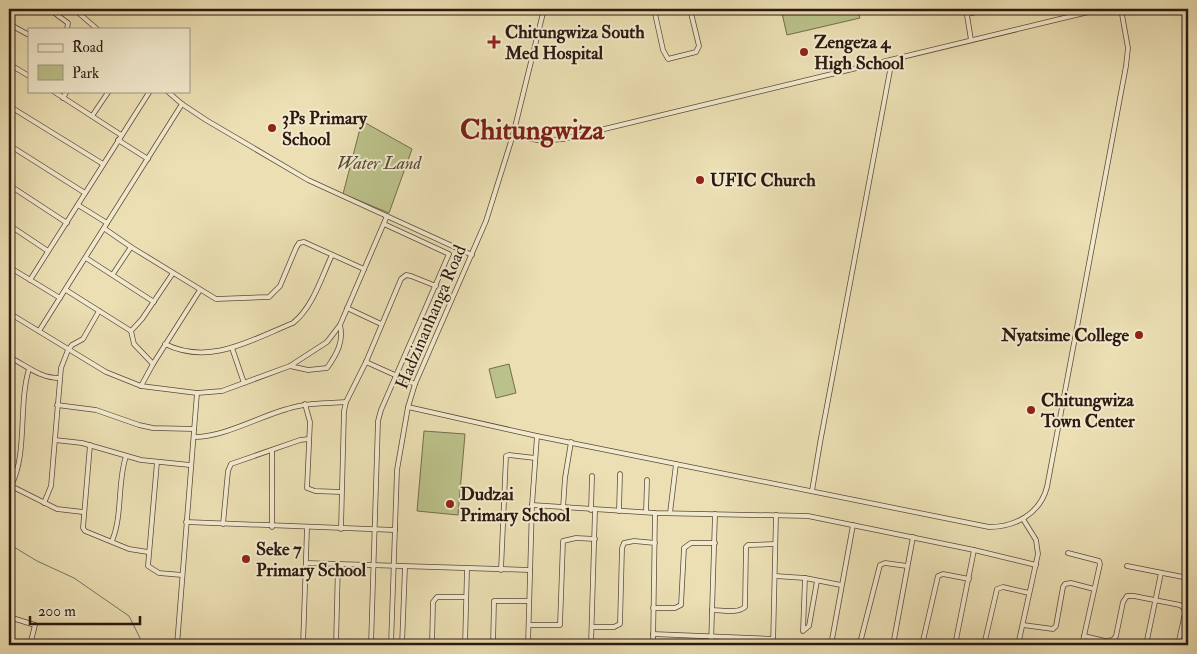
<svg xmlns="http://www.w3.org/2000/svg" width="1197" height="654" font-family="'IM FELL Double Pica',serif">
<style>
.green{fill:#bbc18a;stroke:#746d4d}
.lines{fill:none;stroke-linecap:round;stroke-linejoin:round}
.stream{stroke:#6e7a72;stroke-width:1}
.minor-casing{stroke:#5c4a39;stroke-width:5.5}
.minor{stroke:#f2eace;stroke-width:4}
.poi-dot{fill:#8f2418;stroke:#f2eace;stroke-width:2}
.labels{text-anchor:middle;dominant-baseline:central;stroke-width:4;stroke-linejoin:round;paint-order:stroke}
.poi-label{font-size:18px;font-weight:bold;fill:#2c1910;stroke:#f2eace;text-anchor:start}
.park-label{font-size:18px;font-style:italic;fill:#574b35;stroke:#f2eace}
.street-label{font-size:18px;fill:#2c1910;stroke:#f2eace}
.town-label{font-size:28px;font-weight:bold;fill:#7a1f14;stroke:#f2eace}
</style>
<rect width="100%" height="100%" fill="#ebdfb3"/>
<filter id="stains"><feTurbulence type="fractalNoise" baseFrequency=".004" numOctaves="4"/><feColorMatrix values="0 0 0 0 .2 0 0 0 0 .09 0 0 0 0 .02 0 0 0 .5 -.17"/></filter>
<radialGradient id="worn" r=".72"><stop offset=".6" stop-color="#630" stop-opacity="0"/><stop offset="1" stop-color="#630" stop-opacity=".3"/></radialGradient>
<g class="green">
<path d="M781,9H857L860,18L787,35Z"/>
<path d="M362,121L412,149L389,213L343,194Z"/>
<path d="M509,364L516,393L496,398L489,369Z"/>
<path d="M424,431L465,434L458,515L417,511Z"/>
</g>
<g class="lines">
<path class="stream" d="M9,544L37,561L74,578L129,616L141,640L154,645"/>
<g class="minor-casing">
<g id="minor">
<path d="M49,9L68,23L67,29"/>
<path d="M74,9L97,29"/>
<path d="M654,9L663,50L668,59L696,52L699,46L690,9"/>
<path d="M966,9L971,40"/>
<path d="M967,14L990,9"/>
<path d="M9,24L29,35"/>
<path d="M9,64L29,76"/>
<path d="M53,91L121,135"/>
<path d="M167,91L182,104L206,120L308,180L472,255"/>
<path d="M63,98L67,91"/>
<path d="M9,106L103,164"/>
<path d="M92,116L109,91"/>
<path d="M513,135L542,141L563,139L1101,9"/>
<path d="M118,140L148,159"/>
<path d="M9,145L85,193"/>
<path d="M9,185L67,223"/>
<path d="M78,205L107,223"/>
<path d="M9,225L48,251"/>
<path d="M105,229L131,247L216,299L269,297L280,286L296,248L299,243L304,242L364,269"/>
<path d="M86,258L154,302"/>
<path d="M9,267L60,298"/>
<path d="M113,274L131,247"/>
<path d="M30,280L150,91"/>
<path d="M66,290L131,331"/>
<path d="M347,308L381,324"/>
<path d="M9,313L106,372L141,386L197,393L222,391L290,366L327,342L340,325L387,216"/>
<path d="M39,331L182,104"/>
<path d="M165,344C210,366 251,340 293,323C313,307 321,278 332,255"/>
<path d="M232,348L244,383"/>
<path d="M9,357C26,365 39,378 59,378"/>
<path d="M366,362L415,384"/>
<path d="M153,364L134,344L131,331L142,319L173,273"/>
<path d="M290,366L308,370L327,368C337,354 344,341 340,325"/>
<path d="M141,386L153,364L200,290"/>
<path d="M305,404L310,422L307,488L315,491L341,492"/>
<path d="M57,405L96,410L139,425L153,428L194,429"/>
<path d="M408,407L537,436L989,527C1015,527 1040,514 1047,487L1126,66L1128,48L1121,9"/>
<path d="M194,437C224,437 258,417 287,409C306,403 326,403 346,402"/>
<path d="M55,440L82,443L141,460L190,465"/>
<path d="M90,445L83,528L85,531L129,549L148,552"/>
<path d="M272,450V527"/>
<path d="M157,462L148,566L159,573L182,575"/>
<path d="M9,485L57,509L83,512"/>
<path d="M11,486C28,453 18,405 29,369"/>
<path d="M812,491L820,443L892,60"/>
<path d="M44,503L51,486L61,368L68,350L72,345L83,339L99,311"/>
<path d="M532,505L655,513L808,516L974,550L1036,565"/>
<path d="M563,508L565,478L571,442"/>
<path d="M591,510L592,476"/>
<path d="M619,511L620,474"/>
<path d="M646,512L647,480"/>
<path d="M670,513L676,464"/>
<path d="M186,522L395,530"/>
<path d="M223,524L228,471L231,464L300,440L309,439"/>
<path d="M341,529L344,411L346,402L366,362L401,279L406,275L411,276L436,286"/>
<path d="M112,541C123,514 117,483 126,456"/>
<path d="M1068,553L1099,561L1100,564L1082,645"/>
<path d="M306,563L530,570"/>
<path d="M1127,566L1188,578"/>
<path d="M501,570L506,456L509,455L535,458"/>
<path d="M775,576L805,578L841,585"/>
<path d="M805,578L803,631L809,626L817,581"/>
<path d="M653,608H675L681,605L684,548L691,543H715"/>
<path d="M712,610C722,610 737,614 745,607L746,547L748,545L775,544"/>
<path d="M9,617L35,625L30,645"/>
<path d="M529,625H560L563,541L576,538L595,539"/>
<path d="M1023,625L1053,629L1056,626L1063,587L1065,584L1071,583L1094,589"/>
<path d="M592,627H614L620,624L622,548L624,543L634,541L655,543"/>
<path d="M653,634L773,639"/>
<path d="M1084,636L1105,641L1113,640L1116,636L1123,602L1127,596H1134L1180,605L1184,608L1185,613L1178,645"/>
<path d="M832,641L853,645"/>
<path d="M177,645L197,393"/>
<path d="M303,645L307,528"/>
<path d="M336,645L338,564"/>
<path d="M371,645L378,421L381,410L449,254L384,224"/>
<path d="M391,645L397,470L408,407L415,384L486,221L513,135L544,9"/>
<path d="M402,645L405,567"/>
<path d="M432,645L433,602L437,597H466"/>
<path d="M465,645L467,569"/>
<path d="M493,645L494,601H529"/>
<path d="M528,645L532,505L537,436"/>
<path d="M591,645L595,510"/>
<path d="M653,645L655,513"/>
<path d="M711,645L715,514"/>
<path d="M773,645L776,515"/>
<path d="M831,645L853,525"/>
<path d="M857,645L860,643L880,565L885,563L907,566"/>
<path d="M893,645L913,537"/>
<path d="M922,645L938,576L943,574L969,579"/>
<path d="M955,645L974,550"/>
<path d="M984,645L997,589L1003,587L1029,593"/>
<path d="M1018,645L1038,554L1036,540L1023,519"/>
<path d="M1146,645L1161,573"/>
</g>
</g>
<use href="#minor" class="minor"/>
</g>
<g class="poi-dot">
<path d="M491.5 34.5h5v5h5v5h-5v5h-5v-5h-5v-5h5z"/>
<circle cx="804" cy="52" r="5"/>
<circle cx="272" cy="128" r="5"/>
<circle cx="700" cy="180" r="5"/>
<circle cx="1139" cy="335" r="5"/>
<circle cx="1031" cy="410" r="5"/>
<circle cx="450" cy="504" r="5"/>
<circle cx="246" cy="559" r="5"/>
</g>
<g class="labels">
<g class="poi-label">
<text x="505" y="32">Chitungwiza South<tspan x="505" dy="21">Med Hospital</tspan></text>
<text x="814" y="42">Zengeza 4<tspan x="814" dy="21">High School</tspan></text>
<text x="282" y="118">3Ps Primary<tspan x="282" dy="21">School</tspan></text>
<text x="710" y="180">UFIC Church</text>
<text x="1129" y="335" text-anchor="end">Nyatsime College</text>
<text x="1041" y="400">Chitungwiza<tspan x="1041" dy="21">Town Center</tspan></text>
<text x="460" y="494">Dudzai<tspan x="460" dy="21">Primary School</tspan></text>
<text x="256" y="549">Seke 7<tspan x="256" dy="21">Primary School</tspan></text>
</g>
<g class="park-label">
<text x="379" y="163">Water Land</text>
</g>
<g class="street-label">
<text transform="translate(431 317) rotate(-67)">Hadzinanhanga Road</text>
</g>
<g class="town-label">
<text x="532" y="130">Chitungwiza</text>
</g>
</g>
<rect width="1197" height="654" fill="none" stroke="#ebdfb3" stroke-width="30"/>
<rect x="10" y="10" width="1177" height="634" fill="none" stroke="#2c1910" stroke-width="2.5"/>
<rect x="15" y="15" width="1167" height="624" fill="none" stroke="#2c1910"/>
<rect x="28" y="28" width="162" height="65" fill="#f2eace" stroke="#a39682"/>
<rect x="38" y="44" width="25" height="8" fill="#f2eace" stroke="#a39682"/>
<text x="72" y="52" font-size="15" fill="#2c1910">Road</text>
<rect x="38" y="65" width="25" height="15" fill="#bbc18a" stroke="#a39682"/>
<text x="72" y="78" font-size="15" fill="#2c1910">Park</text>
<path d="M30 616v8h110v-8" fill="none" stroke="#2c1910" stroke-width="2.5"/>
<text x="38" y="616" font-size="15" fill="#2c1910" stroke="#f2eace" stroke-width="4" paint-order="stroke">200 m</text>
<rect width="100%" height="100%" filter="url(#stains)"/>
<rect width="100%" height="100%" fill="url(#worn)"/>
</svg>
